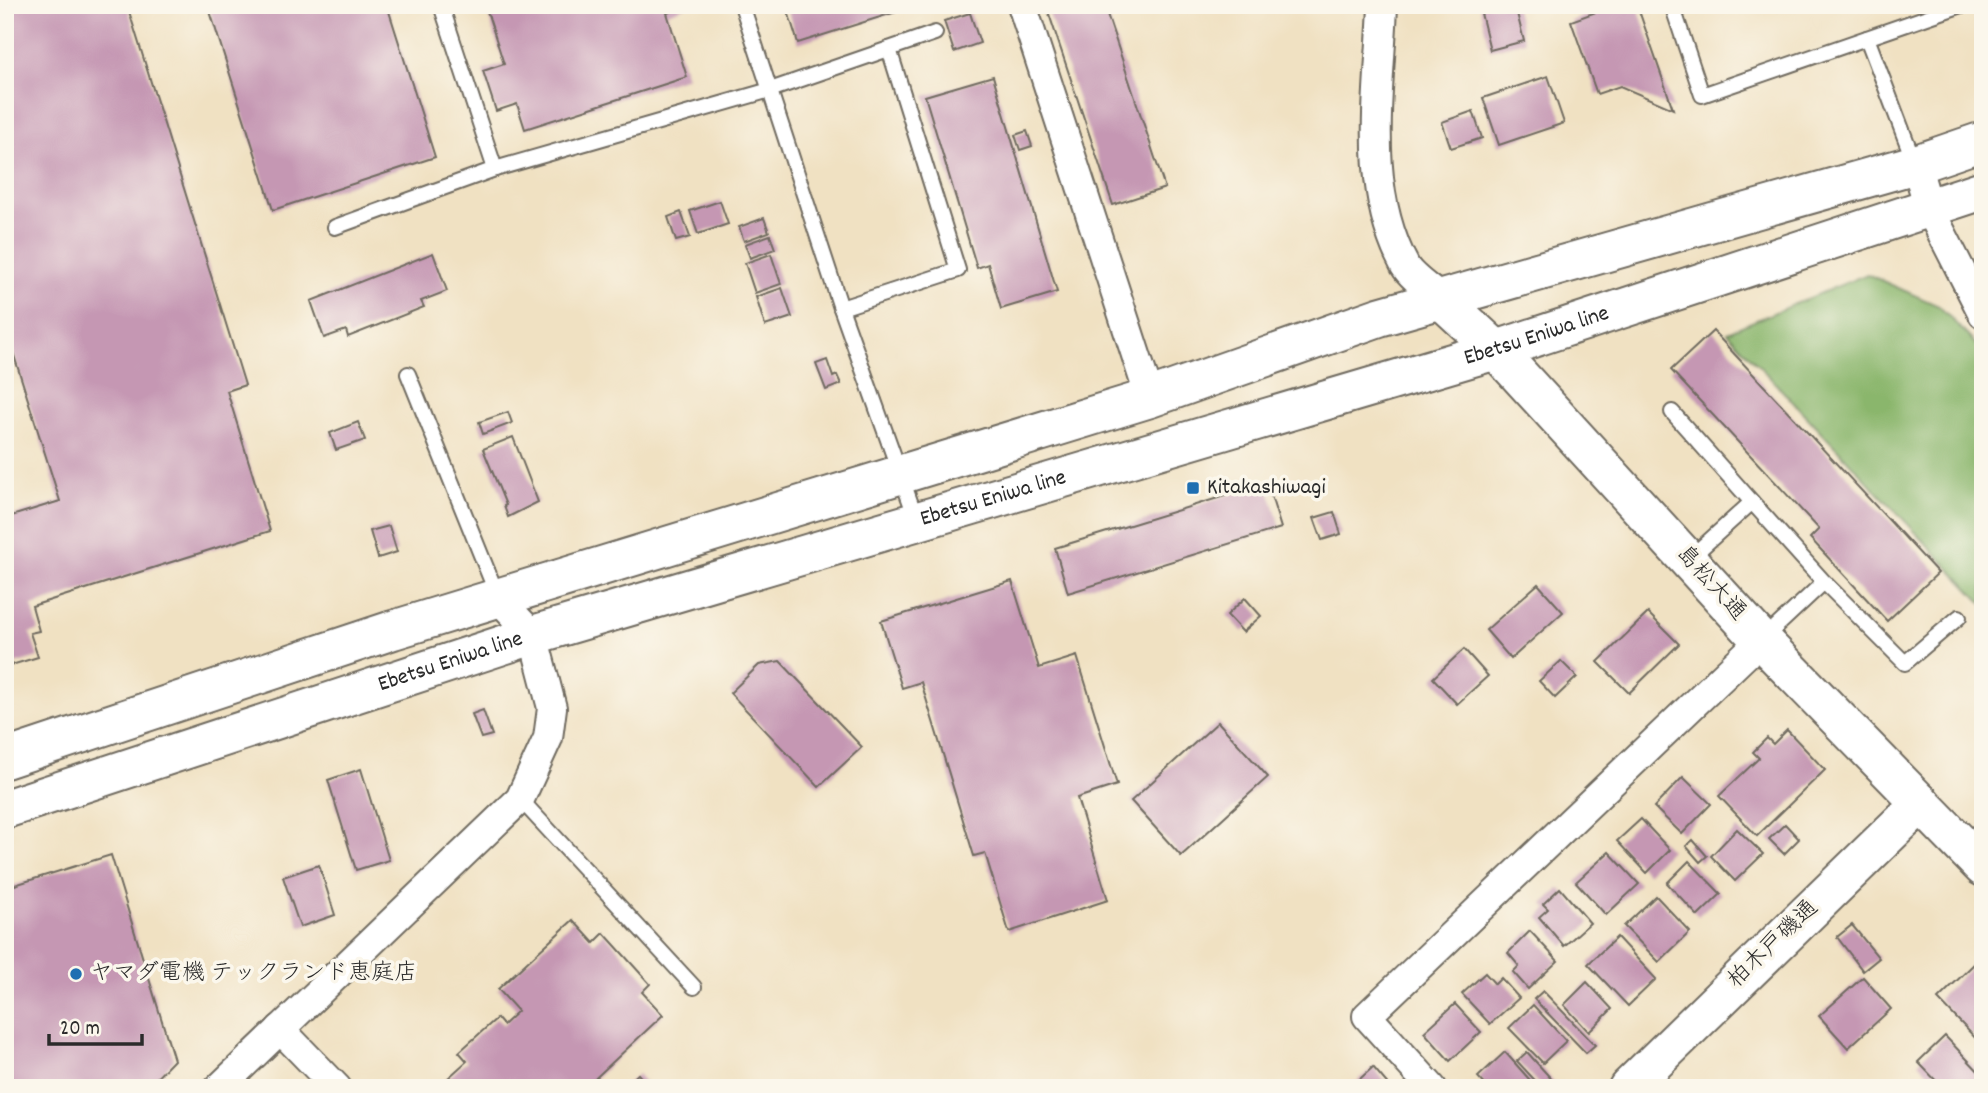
<svg xmlns="http://www.w3.org/2000/svg" width="1988" height="1093" font-family="Dekko,'Klee One',sans-serif">
<style>
.forest{fill:#8ab66c;stroke:#5a704c;stroke-width:2}
.building{fill:#c597b3}
.lines{fill:none;stroke-linecap:round;stroke-linejoin:round}
.lane-casing{stroke:#706b60;stroke-width:18}
.street-casing{stroke:#706b60;stroke-width:32}
.secondary-casing{stroke:#706b60;stroke-width:42}
.primary-casing{stroke:#706b60;stroke-width:42}
.lane{stroke:#fff;stroke-width:14}
.street{stroke:#fff;stroke-width:28}
.secondary{stroke:#fff;stroke-width:38}
.primary{stroke:#fff;stroke-width:38}
.poi-dot{fill:#1f6fb2;stroke:#fbf7ec;stroke-width:2.5}
.labels{text-anchor:middle;dominant-baseline:central;stroke-width:7;stroke-linejoin:round;paint-order:stroke}
.street-label{font-size:23px;fill:#2b2b2b;stroke:#fbf7ec}
.poi-label{font-size:23px;fill:#2b2b2b;stroke:#fbf7ec;text-anchor:start}
</style>
<rect width="100%" height="100%" fill="#fbf7ec"/>
<filter id="ink" filterUnits="userSpaceOnUse"><feTurbulence type="fractalNoise" baseFrequency=".0143" numOctaves="2"/><feDisplacementMap in="SourceGraphic" scale="14" xChannelSelector="R" yChannelSelector="G"/><feConvolveMatrix kernelMatrix="1 2 1 2 8 2 1 2 1" color-interpolation-filters="sRGB"/></filter>
<filter id="wash" filterUnits="userSpaceOnUse"><feTurbulence type="fractalNoise" baseFrequency=".00686" numOctaves="4" result="noise"/><feDisplacementMap in="SourceGraphic" scale="28" xChannelSelector="R" yChannelSelector="G"/><feGaussianBlur stdDeviation="1.57" result="paint"/><feColorMatrix in="noise" values="0 0 0 0 0 0 0 0 0 0 0 0 0 0 0 0 0 1.4 0 .05"/><feComposite in="paint" operator="in"/></filter>
<g filter="url(#wash)">
<rect width="100%" height="100%" fill="#f0e1c2"/>
<path class="forest" d="M1867,274L1939,306L1983,352V604L1727,332Z"/>
<g id="blocks">
<g class="building">
<path d="M5,5H127L245,385L227,391L270,531L32,606L39,631L30,633L38,657L5,667V518L60,501L5,327Z"/>
<path d="M208,5H387L435,157L273,210Z"/>
<path d="M485,5H690L667,13L687,77L525,129L517,104L496,111L483,71L504,64Z"/>
<path d="M786,5H915V6L798,43Z"/>
<path d="M1046,5H1104L1165,188L1113,205Z"/>
<path d="M1479,5H1515L1524,41L1490,50Z"/>
<path d="M1615,5H1637L1673,109L1620,86L1597,94L1571,21Z"/>
<path d="M970,13L980,43L954,52L944,21Z"/>
<path d="M993,76L1057,292L1001,309L988,264L977,268L925,96Z"/>
<path d="M1548,76L1564,123L1499,145L1483,98Z"/>
<path d="M1473,111L1482,138L1451,148L1442,122Z"/>
<path d="M1027,131L1032,146L1020,150L1015,135Z"/>
<path d="M720,201L728,224L698,234L690,211Z"/>
<path d="M681,212L690,237L676,241L668,217Z"/>
<path d="M764,218L769,232L744,241L739,227Z"/>
<path d="M770,235L775,249L750,258L745,244Z"/>
<path d="M433,253L447,291L421,301L424,307L348,337L346,330L324,338L311,301Z"/>
<path d="M771,254L781,284L755,293L745,263Z"/>
<path d="M782,288L792,317L765,326L756,297Z"/>
<path d="M1713,331L1938,573L1887,621L1810,538L1819,529L1671,370Z"/>
<path d="M827,360L833,377L837,375L841,384L826,390L816,364Z"/>
<path d="M508,412L512,423L483,434L479,422Z"/>
<path d="M358,422L365,440L336,450L330,433Z"/>
<path d="M513,437L538,502L508,517L504,506L506,505L483,449Z"/>
<path d="M1267,483L1281,528L1068,593L1055,548Z"/>
<path d="M1334,512L1341,534L1322,540L1314,518Z"/>
<path d="M389,526L397,552L378,558L370,531Z"/>
<path d="M1012,581L1039,668L1077,656L1117,785L1077,798L1108,900L1009,932L985,853L974,856L921,682L902,688L881,621Z"/>
<path d="M1538,584L1563,612L1511,659L1486,630Z"/>
<path d="M1245,598L1261,616L1243,632L1227,615Z"/>
<path d="M1648,613L1679,644L1629,693L1598,662Z"/>
<path d="M1464,649L1488,676L1457,704L1433,678Z"/>
<path d="M780,661L862,747L819,787L730,693L759,665Z"/>
<path d="M1561,661L1577,677L1555,698L1539,681Z"/>
<path d="M483,710L492,735L481,738L472,714Z"/>
<path d="M1218,722L1268,777L1181,856L1131,801Z"/>
<path d="M1787,730L1825,770L1757,836L1719,796L1759,758L1753,752L1767,738L1773,744Z"/>
<path d="M361,769L389,860L356,870L328,780Z"/>
<path d="M1683,777L1711,804L1682,834L1654,807Z"/>
<path d="M1641,819L1670,850L1647,873L1617,841Z"/>
<path d="M1785,824L1799,839L1784,854L1769,839Z"/>
<path d="M1737,829L1763,854L1735,881L1711,856Z"/>
<path d="M1693,840L1707,856L1700,862L1686,846Z"/>
<path d="M1609,852L1639,884L1606,915L1576,882Z"/>
<path d="M111,855L174,1060L147,1088H12L5,1067V888Z"/>
<path d="M1689,861L1721,894L1698,916L1667,883Z"/>
<path d="M319,865L335,915L300,927L283,877Z"/>
<path d="M1560,888L1590,923L1564,946L1539,917L1548,909L1543,904Z"/>
<path d="M1656,896L1690,932L1659,962L1624,926Z"/>
<path d="M573,920L594,943L604,933L650,984L642,992L663,1015L585,1088H437L467,1061L459,1052L497,1018L503,1025L518,1011L498,989Z"/>
<path d="M1852,925L1879,958L1863,971L1837,937Z"/>
<path d="M1530,931L1558,961L1528,989L1513,972L1519,966L1508,953Z"/>
<path d="M1617,937L1656,979L1628,1006L1588,964Z"/>
<path d="M1975,963L1983,971V1046L1938,999Z"/>
<path d="M1485,973L1495,984L1501,978L1519,998L1490,1024L1462,994Z"/>
<path d="M1863,977L1891,1009L1848,1048L1819,1016Z"/>
<path d="M1587,982L1612,1009L1589,1032L1564,1005Z"/>
<path d="M1543,991L1595,1045L1586,1053L1534,999Z"/>
<path d="M1455,1004L1481,1032L1450,1061L1424,1032Z"/>
<path d="M1533,1005L1566,1041L1543,1063L1509,1028Z"/>
<path d="M1945,1036L1983,1076V1088H1943L1918,1062Z"/>
<path d="M1505,1052L1537,1088H1488L1478,1077Z"/>
<path d="M1527,1052L1555,1083L1550,1088H1542L1517,1061Z"/>
<path d="M1373,1067L1391,1088H1350Z"/>
<path d="M638,1074L650,1088H623Z"/>
</g>
</g>
</g>
<g filter="url(#ink)">
<use href="#blocks" fill-opacity="0" stroke="#706b60" stroke-width="2"/>
<g class="lines">
<g class="lane-casing">
<g id="lane">
<path d="M441,5L495,169"/>
<path d="M742,5L841,308L917,521"/>
<path d="M1672,5L1702,95L1962,5"/>
<path d="M1867,38L1915,164"/>
<path d="M335,227L495,169L770,90L935,33"/>
<path d="M841,308L958,270L889,49"/>
<path d="M408,374L498,597"/>
<path d="M1672,412L1752,502"/>
<path d="M1689,559L1752,502L1824,582L1763,639"/>
<path d="M1824,582L1905,663L1959,617"/>
<path d="M520,799L694,987"/>
</g>
</g>
<g class="street-casing">
<g id="street">
<path d="M1022,5L1150,398"/>
<path d="M1383,5C1380,91 1362,187 1405,266C1412,278 1430,289 1441,299"/>
<path d="M1916,164L1929,208L1983,314"/>
<path d="M280,1029L337,1088"/>
<path d="M219,1088L520,799L548,738L552,708L533,635L498,598"/>
<path d="M1432,1088L1367,1016L1761,640"/>
</g>
</g>
<g class="secondary-casing">
<g id="secondary">
<path d="M1441,299L1496,350L1761,640L1983,867"/>
<path d="M1628,1088L1921,803"/>
</g>
</g>
<g class="primary-casing">
<g id="primary">
<path d="M5,759L393,630L1150,398L1379,317L1916,164L1983,141"/>
<path id="s1" d="M5,809L533,635L1496,350L1983,190"/>
</g>
</g>
<use href="#lane" class="lane"/>
<use href="#street" class="street"/>
<use href="#secondary" class="secondary"/>
<use href="#primary" class="primary"/>
</g>
</g>
<g class="poi-dot">
<rect x="1186" y="481" width="14" height="14" rx="3.5"/>
<circle cx="76" cy="974" r="7"/>
</g>
<g class="labels">
<g class="street-label">
<text stroke="none"><textPath href="#s1" startOffset="1603">Ebetsu Eniwa line</textPath></text>
<text stroke="none"><textPath href="#s1" startOffset="1036">Ebetsu Eniwa line</textPath></text>
<text transform="translate(1710 584) rotate(48)">島松大通</text>
<text stroke="none"><textPath href="#s1" startOffset="469">Ebetsu Eniwa line</textPath></text>
<text transform="translate(1774 945) rotate(-44)">柏木戸磯通</text>
</g>
<g class="poi-label">
<text x="1207" y="488">Kitakashiwagi</text>
<text x="90" y="974">ヤマダ電機 テックランド恵庭店</text>
</g>
</g>
<rect width="1988" height="1093" fill="none" stroke="#fbf7ec" stroke-width="28"/>
<path d="M49 1034v10h93v-10" fill="none" stroke="#2b2b2b" stroke-width="3.5"/>
<text x="60" y="1034" font-size="21" fill="#2b2b2b" stroke="#fbf7ec" stroke-width="5" paint-order="stroke">20 m</text>
</svg>
